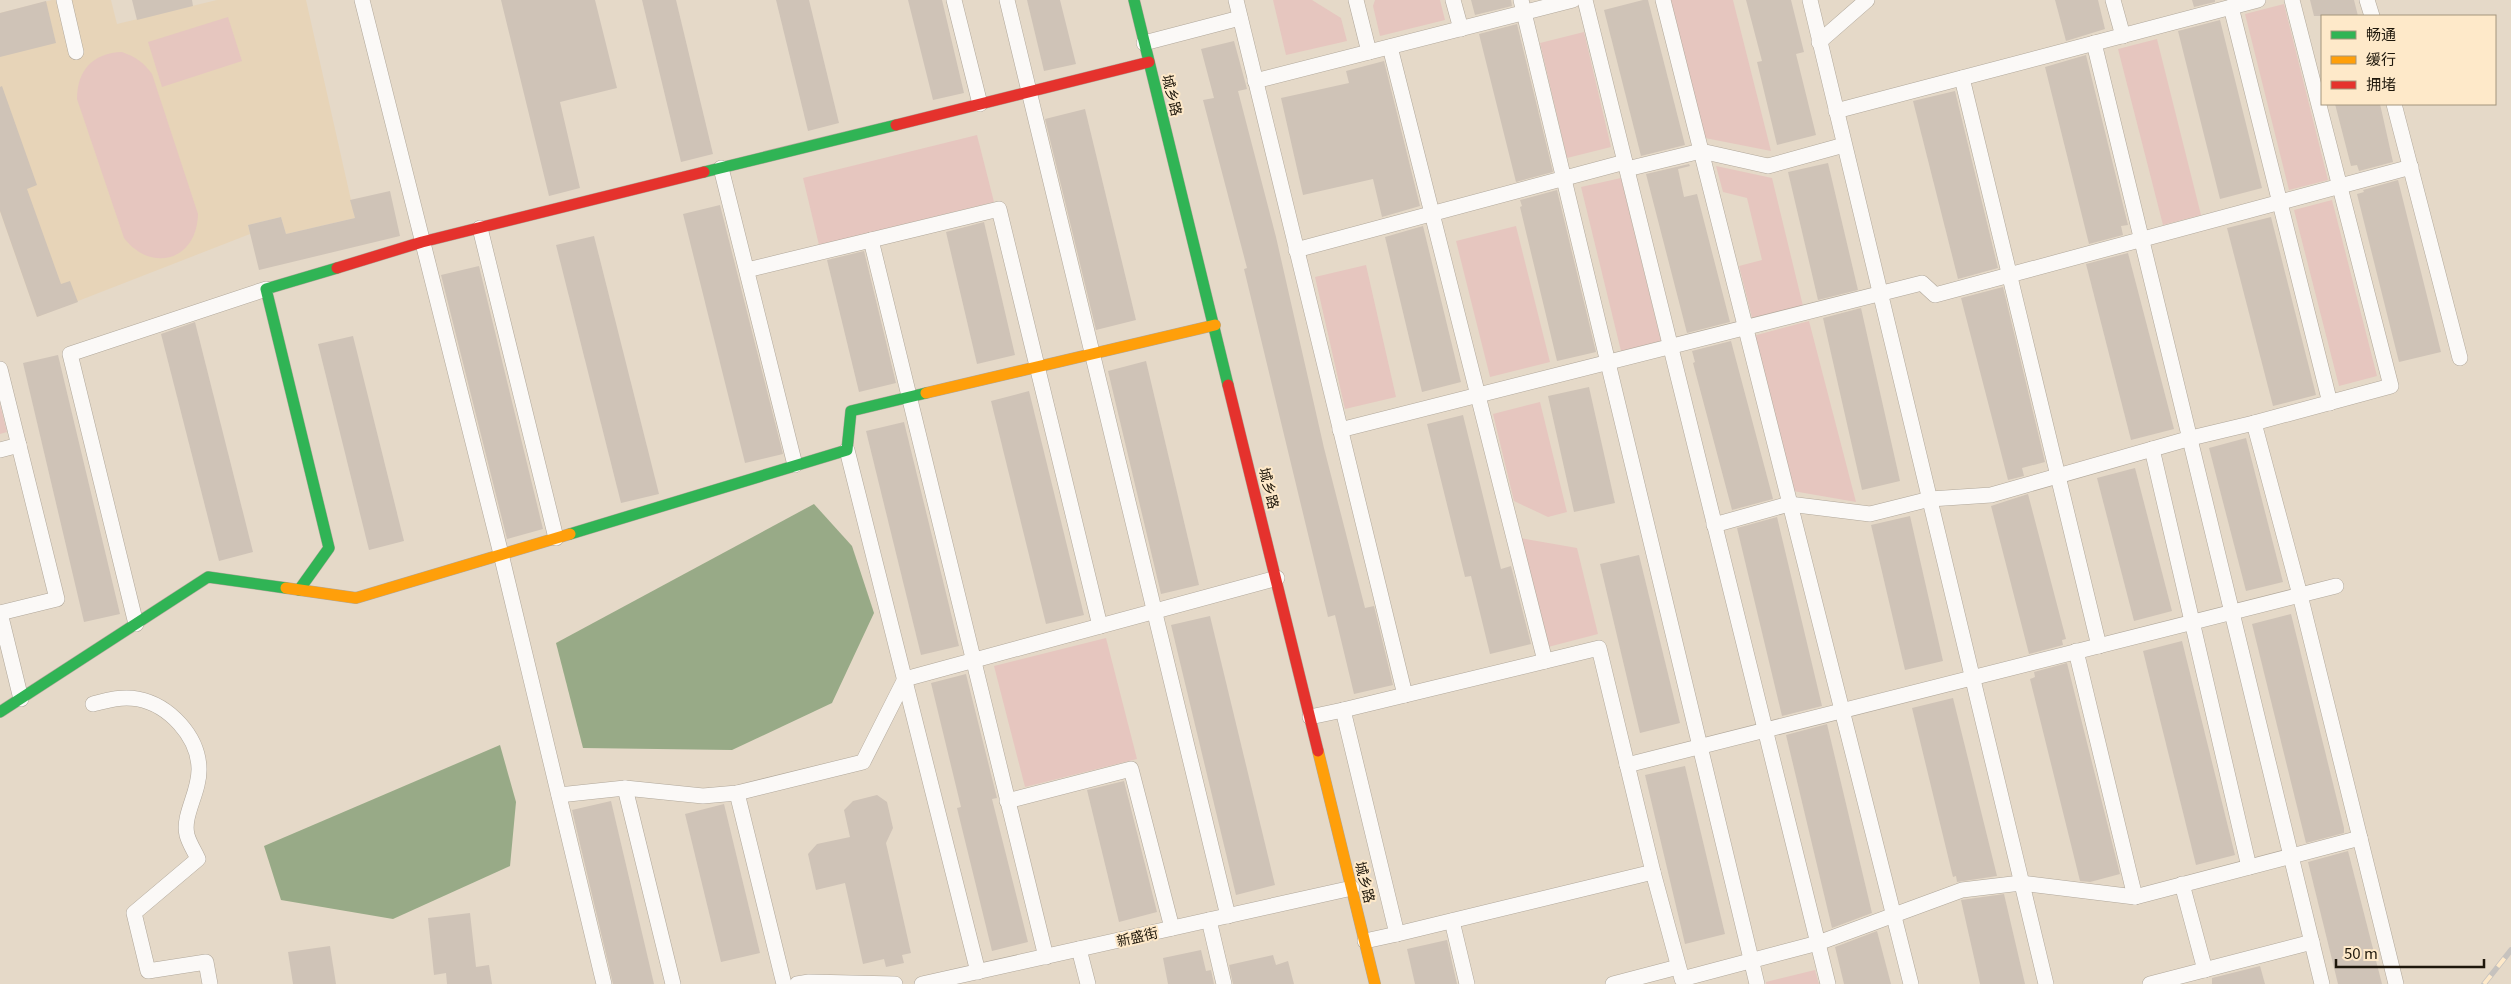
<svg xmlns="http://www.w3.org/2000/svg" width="2511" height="984" font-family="Georgia,'Noto Sans SC',serif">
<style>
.built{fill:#e7d4b8}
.green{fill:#e6c6bf}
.water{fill:#98aa87}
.building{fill:#cfc3b7}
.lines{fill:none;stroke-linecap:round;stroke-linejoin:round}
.street-casing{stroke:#b0a79a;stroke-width:16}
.fast-casing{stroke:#b0a79a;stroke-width:12}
.slow-casing{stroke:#b0a79a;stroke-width:12}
.jam-casing{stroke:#b0a79a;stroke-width:12}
.street{stroke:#fbf9f7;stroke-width:15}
.fast{stroke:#30b455;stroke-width:11}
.slow{stroke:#ff9f0a;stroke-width:11}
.jam{stroke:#e5322d;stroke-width:11}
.rail-casing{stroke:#c6c2be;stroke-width:5.5}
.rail{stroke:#fee9c9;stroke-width:4;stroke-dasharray:11;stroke-linecap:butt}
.labels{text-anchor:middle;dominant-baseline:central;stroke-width:4;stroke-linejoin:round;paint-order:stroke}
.street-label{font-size:14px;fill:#1e170b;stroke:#fee9c9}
</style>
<rect width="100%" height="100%" fill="#e5d9c8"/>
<path class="built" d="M52,0H111L117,24L217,0H306L355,218L286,234L281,217L248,225L250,234L37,317L0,211V13Z"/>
<g class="green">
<path d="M1273,0H1312L1341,18L1347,41L1286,55Z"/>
<path d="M1375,0H1440L1445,20L1380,36L1373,6Z"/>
<path d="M1670,0H1733L1771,151L1705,138Z"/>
<path d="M2284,4L2328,180L2289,190L2245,14Z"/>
<path d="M228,17L242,61L162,87L148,42Z"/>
<path d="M1584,32L1611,147L1567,158L1540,43Z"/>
<path d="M2157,39L2201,215L2163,225L2118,49Z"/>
<path d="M122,52C136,57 143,62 152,74L198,214C197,260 152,274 124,238L77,99C77,70 93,53 122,52Z"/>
<path d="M977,135L994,202L819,245L803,178Z"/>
<path d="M1716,166L1772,178L1803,306L1752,318L1739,266L1762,260L1747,198L1723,192Z"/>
<path d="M1621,178L1661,341L1621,351L1581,187Z"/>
<path d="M2332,200L2377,376L2339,386L2294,210Z"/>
<path d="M1516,226L1550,362L1490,377L1456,241Z"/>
<path d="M1366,265L1396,397L1345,409L1315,277Z"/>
<path d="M1809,321L1856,502L1793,491L1753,336Z"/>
<path d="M1540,402L1567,512L1548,517L1514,501L1493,414Z"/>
<path d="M0,404L7,432L0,434Z"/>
<path d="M1520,538L1577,548L1598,634L1548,647Z"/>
<path d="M1106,638L1137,759L1025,787L994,666Z"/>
<path d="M1815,970L1819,984H1766V982Z"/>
</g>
<g class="water">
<path d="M814,504L852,546L874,613L832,703L732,750L583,748L556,643Z"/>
<path d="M500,745L516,802L510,866L393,919L281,900L264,846Z"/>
</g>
<g class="building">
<path d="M132,0H192L193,6L137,20Z"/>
<path d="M501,0H595L617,88L560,102L580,188L549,196Z"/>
<path d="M642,0H676L713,154L681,162Z"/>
<path d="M776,0H809L839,123L808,131Z"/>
<path d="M908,0H942L964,93L933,100Z"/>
<path d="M1027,0H1060L1076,64L1044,71Z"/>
<path d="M1471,0H1511L1512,6L1475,15Z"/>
<path d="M1643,0H1648L1685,145L1641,156L1604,10Z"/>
<path d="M1746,0H1791L1804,52L1796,54L1816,135L1777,145L1757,62L1762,61Z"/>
<path d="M2055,0H2098L2105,29L2066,41Z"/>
<path d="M2192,0H2215V2L2194,7Z"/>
<path d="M2310,0H2354L2358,16H2314Z"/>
<path d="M46,1L56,43L0,57V13Z"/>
<path d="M2220,20L2262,188L2220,199L2178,31Z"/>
<path d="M1517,24L1553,172L1516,182L1479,34Z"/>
<path d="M1234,41L1247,89L1238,91L1276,237L1324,448L1365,608L1374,606L1393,685L1354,694L1335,615L1328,617L1244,269L1247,268L1203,100L1214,98L1201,49Z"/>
<path d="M2086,55L2128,225L2121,226L2123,235L2089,244L2045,67Z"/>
<path d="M1384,61L1420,206L1382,217L1373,179L1303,195L1281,98L1349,83L1346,71Z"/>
<path d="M2,86L37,185L27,189L61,284L70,281L78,302L37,317L0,211V87Z"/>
<path d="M1955,91L1998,268L1958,279L1913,101Z"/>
<path d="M2335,104H2380L2393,162L2359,171L2357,165L2351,166Z"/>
<path d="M1085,109L1136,320L1096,330L1045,119Z"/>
<path d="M1828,163L1858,290L1818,300L1788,172Z"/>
<path d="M1689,164L1690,166L1678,169L1684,197L1697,194L1730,322L1687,333L1646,174Z"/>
<path d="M2398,180L2441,352L2399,362L2357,194L2364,192L2363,190Z"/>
<path d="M1557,190L1596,352L1557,361L1520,207L1522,206L1520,200Z"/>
<path d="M390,191L400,236L259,270L248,225L281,217L286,234L355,218L350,200Z"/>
<path d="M720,205L783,454L745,463L683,214Z"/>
<path d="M2271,217L2316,395L2273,406L2227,228Z"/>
<path d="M984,222L1015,355L977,364L946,232Z"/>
<path d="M1423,226L1461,382L1422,392L1385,237Z"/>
<path d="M594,236L659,494L621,503L556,245Z"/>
<path d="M864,251L896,383L859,392L827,260Z"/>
<path d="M2128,253L2174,429L2131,440L2086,264Z"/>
<path d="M479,266L543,529L507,539L441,275Z"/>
<path d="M2003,287L2045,462L2022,468L2024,476L2008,480L1961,298Z"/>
<path d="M1861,308L1900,481L1862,490L1823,318Z"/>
<path d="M195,322L253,552L219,561L161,334Z"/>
<path d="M353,336L404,541L369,550L318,344Z"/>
<path d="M1731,341L1773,499L1732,510L1693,363L1695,362L1692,351Z"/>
<path d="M58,355L120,614L84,622L23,363Z"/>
<path d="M1146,361L1199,585L1161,594L1108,371Z"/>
<path d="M1589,387L1615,503L1574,512L1548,396Z"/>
<path d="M1029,391L1084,615L1046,624L991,401Z"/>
<path d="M1463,415L1501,569L1511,566L1531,644L1490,654L1471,576L1465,577L1427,424Z"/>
<path d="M904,422L959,646L921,655L866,431Z"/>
<path d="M2246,438L2283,582L2246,591L2209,448Z"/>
<path d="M2135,468L2172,611L2134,621L2097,478Z"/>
<path d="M2028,494L2066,639L2062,640L2063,645L2029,654L1991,506Z"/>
<path d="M1910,516L1943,661L1905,670L1871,525Z"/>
<path d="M1777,517L1822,706L1782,716L1737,528Z"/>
<path d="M1639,555L1680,723L1640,733L1600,564Z"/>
<path d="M2291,614L2344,828V833L2306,843L2252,624Z"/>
<path d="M1210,616L1275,885L1236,895L1171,625Z"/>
<path d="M2182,641L2235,855L2196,865L2143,651Z"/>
<path d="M2067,663L2120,874L2090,882L2080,881L2030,679L2035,677L2034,672Z"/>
<path d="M966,674L997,798L992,799L1028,942L992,951L957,808L961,807L931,683Z"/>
<path d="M1953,698L1997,876L1957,882L1956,876L1953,877L1912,708Z"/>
<path d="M1827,724L1872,913L1832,928L1786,735Z"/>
<path d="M1685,766L1725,934L1685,944L1645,775Z"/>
<path d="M1124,781L1157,912L1119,922L1087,790Z"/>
<path d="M877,795L887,802L893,828L886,843L911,953L902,955L904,963L886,967L884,959L863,964L845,883L816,890L808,854L817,844L850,837L844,810L853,801Z"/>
<path d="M611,801L654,984H613L572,810Z"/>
<path d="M724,804L760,953L721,962L685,814Z"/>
<path d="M2348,851L2382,984H2338L2308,862Z"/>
<path d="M2004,894L2025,984H1980L1961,900Z"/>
<path d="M470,913L476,967L489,965L492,984H447L446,973L434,975L428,918Z"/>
<path d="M1877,931L1891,984H1844L1835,947Z"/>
<path d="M1447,940L1457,984H1415L1407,949Z"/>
<path d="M330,946L336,984H293L288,952Z"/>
<path d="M1201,950L1206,971L1211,970L1214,984H1168L1163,958Z"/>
<path d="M1273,955L1276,965L1288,961L1294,984H1233L1229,965Z"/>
<path d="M2260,966L2265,984H2212V978Z"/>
</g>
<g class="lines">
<g class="street-casing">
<g id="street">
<path d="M64,0L76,52"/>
<path d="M362,0L501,554L604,984"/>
<path d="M954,0L980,104"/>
<path d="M1007,0L1228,916"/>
<path d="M1236,0L1405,695"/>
<path d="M1356,0L1369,52"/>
<path d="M1453,0L1461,29"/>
<path d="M1521,0L1757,984"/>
<path d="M1585,0L1828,984"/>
<path d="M1663,0L1911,984"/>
<path d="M1810,0L2046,984"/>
<path d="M2113,0L2123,36"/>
<path d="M2367,0L2372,16"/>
<path d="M2231,7L2330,403"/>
<path d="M1819,42L1867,0"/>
<path d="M1144,43L1240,18"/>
<path d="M2094,43L2322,984"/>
<path d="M1390,47L1545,661"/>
<path d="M1962,78L2099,646"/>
<path d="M1255,81L1573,0"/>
<path d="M2394,104L2460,358"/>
<path d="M1836,111L2258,0"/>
<path d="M721,168L795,465"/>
<path d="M1627,169L1701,151L1768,166L1844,145"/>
<path d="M480,228L556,538"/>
<path d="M871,240L1046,957"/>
<path d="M1296,250L1625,162"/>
<path d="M747,270L999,209L1100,626"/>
<path d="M0,369L57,599L0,613"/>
<path d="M2254,423L2391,386L2292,0"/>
<path d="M1340,430L1922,283L1935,295L2411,167"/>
<path d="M2152,449L2249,867"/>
<path d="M0,450L19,445"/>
<path d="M847,450L978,972"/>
<path d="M1714,525L1789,504L1870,514L1930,499L1991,495L2191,438L2254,423L2300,595L2396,984"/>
<path d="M0,613L21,699"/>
<path d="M136,624L70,354L266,289"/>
<path d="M1599,648L1653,872L1397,934L1343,710Z"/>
<path d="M2076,651L2135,897"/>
<path d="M93,704C108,700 122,696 138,699C169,705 198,736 199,768C200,792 182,815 187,835C189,843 195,852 198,859L134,913L148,971L206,962L210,984"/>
<path d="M1310,717L1343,710"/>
<path d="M1627,765L2336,586"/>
<path d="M625,788L673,984"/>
<path d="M737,793L784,984"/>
<path d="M559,795L625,788L703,796L737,793L863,762L905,679L1277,578"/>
<path d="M1007,801L1131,769L1172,928"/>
<path d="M1653,872L1682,979L1818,943L1962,890L2021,883L2135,897L2360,838"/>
<path d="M2182,884L2205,970"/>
<path d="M1209,920L1224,984"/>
<path d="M1452,921L1467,984"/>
<path d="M1365,941L1397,934"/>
<path d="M1079,949L1088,984"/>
<path d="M797,984L809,982L895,984"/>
<path d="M922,984L1352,888"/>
<path d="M1613,984L1678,967"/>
<path d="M2150,984L2312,942"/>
</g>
</g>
<g class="fast-casing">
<g id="fast">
<path d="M1134,0L1228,385"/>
<path d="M704,172L896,125"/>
<path d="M570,534L847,450L851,411L926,393"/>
<path d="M299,590L329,548L266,289L337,268"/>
<path d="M0,712L208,577L286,588"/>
</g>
</g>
<g class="slow-casing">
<g id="slow">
<path d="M926,393L1215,325"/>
<path d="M286,588L356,598L570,534"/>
<path d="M1318,751L1375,984"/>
</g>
</g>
<g class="jam-casing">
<g id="jam">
<path d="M896,125L1149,62"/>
<path d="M337,268L422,242L704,172"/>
<path d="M1228,385L1318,751"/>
</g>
</g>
<use href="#street" class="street"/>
<use href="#fast" class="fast"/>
<use href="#slow" class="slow"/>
<use href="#jam" class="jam"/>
<g class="rail-casing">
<path id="rail" d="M2484,984L2511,950"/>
</g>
<use href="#rail" class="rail"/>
</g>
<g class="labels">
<g class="street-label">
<text transform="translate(1173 95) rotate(76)">城乡路</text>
<text transform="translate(1270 488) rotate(76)">城乡路</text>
<text transform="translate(1366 882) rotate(76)">城乡路</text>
<text transform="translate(1137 936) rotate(-13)">新盛街</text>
</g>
</g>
<rect x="2321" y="15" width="175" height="90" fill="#fee9c9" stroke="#a4957d"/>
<rect x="2331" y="31" width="25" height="8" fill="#30b455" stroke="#a4957d"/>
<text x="2366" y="40" font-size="15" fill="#1e170b">畅通</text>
<rect x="2331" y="56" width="25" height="8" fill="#ff9f0a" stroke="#a4957d"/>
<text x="2366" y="65" font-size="15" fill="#1e170b">缓行</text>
<rect x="2331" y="81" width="25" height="8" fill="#e5322d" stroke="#a4957d"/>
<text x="2366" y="90" font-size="15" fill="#1e170b">拥堵</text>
<path d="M2336 959v8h148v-8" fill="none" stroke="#1e170b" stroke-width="2.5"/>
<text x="2344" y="959" font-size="15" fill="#1e170b" stroke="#fee9c9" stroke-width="4" paint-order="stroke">50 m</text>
</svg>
